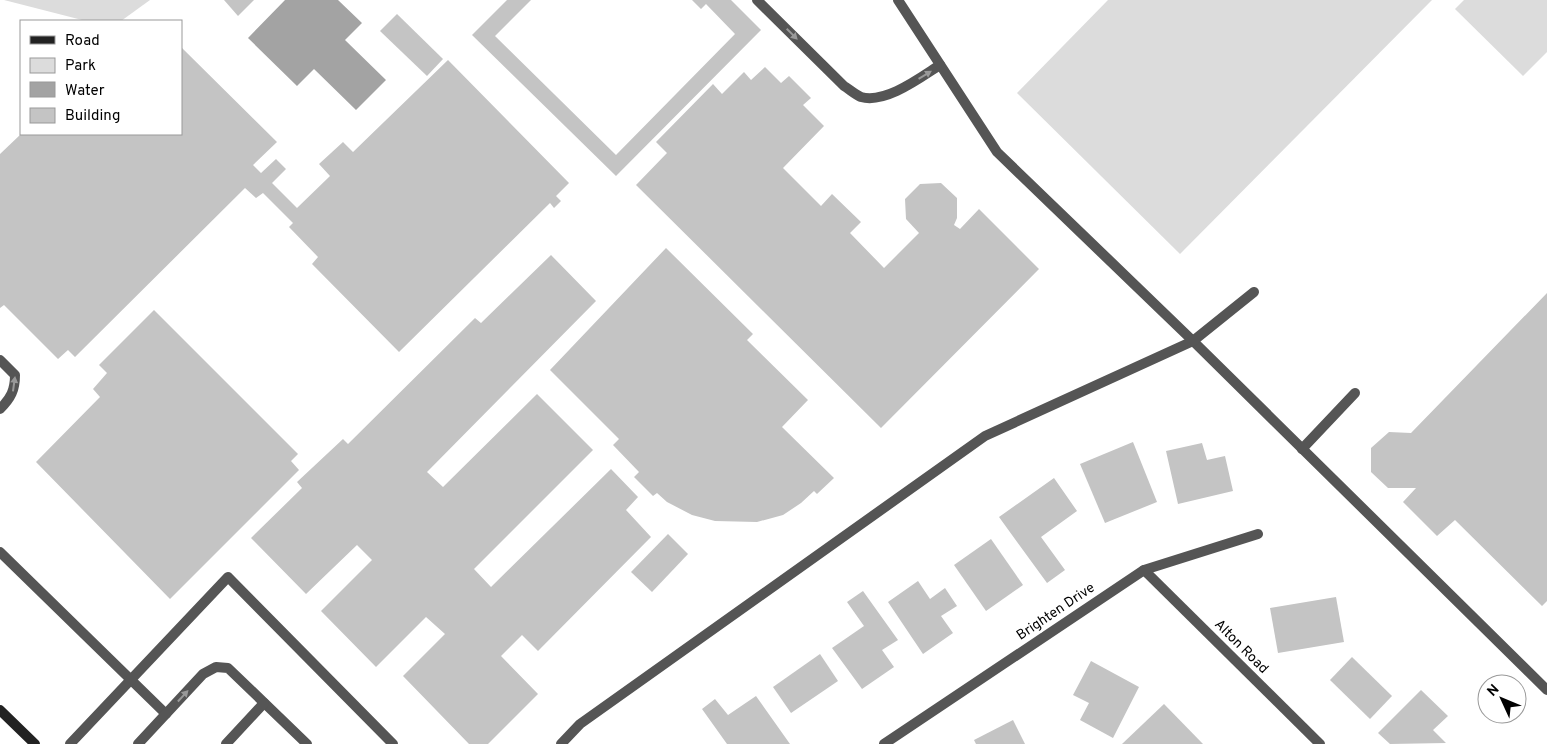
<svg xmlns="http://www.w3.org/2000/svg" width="1547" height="744" font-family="Overpass,sans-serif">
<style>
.green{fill:#dcdcdc}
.water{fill:#a3a3a3}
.building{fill:#c4c4c4}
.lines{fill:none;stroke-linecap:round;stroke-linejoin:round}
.lane{stroke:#555;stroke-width:10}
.street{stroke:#555;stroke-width:10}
.secondary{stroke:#222;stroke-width:10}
.oneway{fill:#999}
.labels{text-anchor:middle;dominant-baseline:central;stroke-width:4.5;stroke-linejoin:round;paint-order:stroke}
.street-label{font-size:14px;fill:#000;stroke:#fff}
</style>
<rect width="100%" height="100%" fill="#fff"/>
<g class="green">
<path d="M4,0H150L121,21H86Z"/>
<path d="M1108,0H1432L1180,254L1017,93Z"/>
<path d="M1464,0H1547V52L1523,76L1455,9Z"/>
</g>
<path class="water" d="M285,0H338L362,23L345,40L386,80L356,110L314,69L297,86L248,38Z"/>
<g class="building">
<path d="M224,0H254L238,16Z"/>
<path d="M507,0H531L495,36L616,155L735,34L706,4L701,9L692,0H731L761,30L616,176L472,35Z"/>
<path d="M397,14L443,59L427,76L380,31Z"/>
<path d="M181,47L277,142L253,165L261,173L276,159L286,169L272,183L297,208L330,176L319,164L343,142L353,152L448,60L569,183L556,196L561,201L554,208L550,203L399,352L312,264L318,257L289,227L293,223L263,193L256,198L245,188L75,357L68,350L58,359L4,305L0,308V154L21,134H181Z"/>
<path d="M765,67L781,83L789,76L811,98L803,105L824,126L783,168L821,206L832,194L861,222L850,233L884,268L919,233L906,219L905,199L920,184L941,183L957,198V218L954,225L960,229L979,209L1039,269L881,428L636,185L667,153L656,142L713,84L722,94L744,72L751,80Z"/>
<path d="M666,248L753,334L747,340L808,400L782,427L834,478L817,494L814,491L801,503L783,515L757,522L715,521L692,515L667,502L657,493L653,496L634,477L639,472L613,445L619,439L550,370Z"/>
<path d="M551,255L596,301L427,472L443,487L537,394L593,450L474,569L491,587L611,469L638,497L626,510L651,537L538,651L522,635L501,656L538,694L488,744H469L403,676L445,634L426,617L376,667L321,611L372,560L357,545L306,594L251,538L302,488L297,482L343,439L348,444L475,318L481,323Z"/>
<path d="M1547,293V601L1542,606L1455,520L1437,536L1403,502L1416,488H1388L1371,472V448L1389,432L1411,433Z"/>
<path d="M154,310L298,454L291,461L299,470L170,599L36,462L100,397L93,389L107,373L99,365Z"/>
<path d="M1133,442L1157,502L1105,523L1080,464Z"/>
<path d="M1202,443L1207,460L1225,456L1233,491L1178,504L1166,451Z"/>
<path d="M1054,478L1077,511L1041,537L1065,570L1047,583L999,517Z"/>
<path d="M668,534L688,554L652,592L631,572Z"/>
<path d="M991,539L1023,585L986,611L954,565Z"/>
<path d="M918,581L930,599L945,588L957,606L941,616L953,633L923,654L888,602Z"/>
<path d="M863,591L898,640L882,650L894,667L862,689L832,648L864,626L847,602Z"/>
<path d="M1336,597L1344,642L1278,653L1270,608Z"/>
<path d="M820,654L838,681L791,713L773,687Z"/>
<path d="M1352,657L1392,696L1370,719L1330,680Z"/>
<path d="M1091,661L1139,687L1113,738L1080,720L1089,703L1073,695Z"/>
<path d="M1421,690L1448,716L1433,730L1446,743L1390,744L1378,733Z"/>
<path d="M756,696L790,744H727L702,709L715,699L728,715Z"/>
<path d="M1164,704L1203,744H1122Z"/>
<path d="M1013,720L1025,744H976L974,740Z"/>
</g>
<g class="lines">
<g class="lane">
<path d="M757,0L844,86C849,89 856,95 861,97C886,104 921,77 940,65"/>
<path d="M898,0L997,152L1193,341L1547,690"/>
<path d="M0,360L15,375C15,390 11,398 0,409"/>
<path d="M1302,449L1355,393"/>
<path d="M0,552L166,714"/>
<path d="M70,744L228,577L393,744"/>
<path d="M138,744L203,674L216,667L228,668L307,744"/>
<path d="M226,744L264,703"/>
<path d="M561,744L580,724L985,436L1193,341L1254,292"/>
</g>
<g class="street">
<path d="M1144,570L1320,744"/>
<path d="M884,744L1144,570L1258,534"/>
</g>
<path class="secondary" d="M0,710L35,744"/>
</g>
<defs><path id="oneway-solid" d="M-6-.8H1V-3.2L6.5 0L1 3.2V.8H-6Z" transform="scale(1.25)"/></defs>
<g class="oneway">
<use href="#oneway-solid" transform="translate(792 34) rotate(45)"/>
<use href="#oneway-solid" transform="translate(925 75) rotate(-31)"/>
<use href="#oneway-solid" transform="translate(14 384) rotate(-82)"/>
<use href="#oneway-solid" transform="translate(183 696) rotate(-47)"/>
</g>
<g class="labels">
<g class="street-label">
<text transform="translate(1056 612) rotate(-34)">Brighten Drive</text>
<text transform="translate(1241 647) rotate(45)">Alton Road</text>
</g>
</g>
<rect x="20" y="20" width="162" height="115" fill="#ffffff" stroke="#999999"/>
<rect x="30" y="36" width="25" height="8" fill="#222222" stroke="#999999"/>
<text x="65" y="45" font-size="15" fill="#000000">Road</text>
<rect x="30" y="58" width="25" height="15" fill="#dcdcdc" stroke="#999999"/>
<text x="65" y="70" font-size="15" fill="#000000">Park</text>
<rect x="30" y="82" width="25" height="15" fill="#a3a3a3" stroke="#999999"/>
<text x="65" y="95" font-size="15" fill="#000000">Water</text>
<rect x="30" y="108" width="25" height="15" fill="#c4c4c4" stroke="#999999"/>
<text x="65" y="120" font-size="15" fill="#000000">Building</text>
<g transform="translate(1502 699) rotate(314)"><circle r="24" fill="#ffffff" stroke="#999999"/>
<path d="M0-4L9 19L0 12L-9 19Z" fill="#000000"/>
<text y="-8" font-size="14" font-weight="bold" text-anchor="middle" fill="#000000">N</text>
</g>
</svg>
